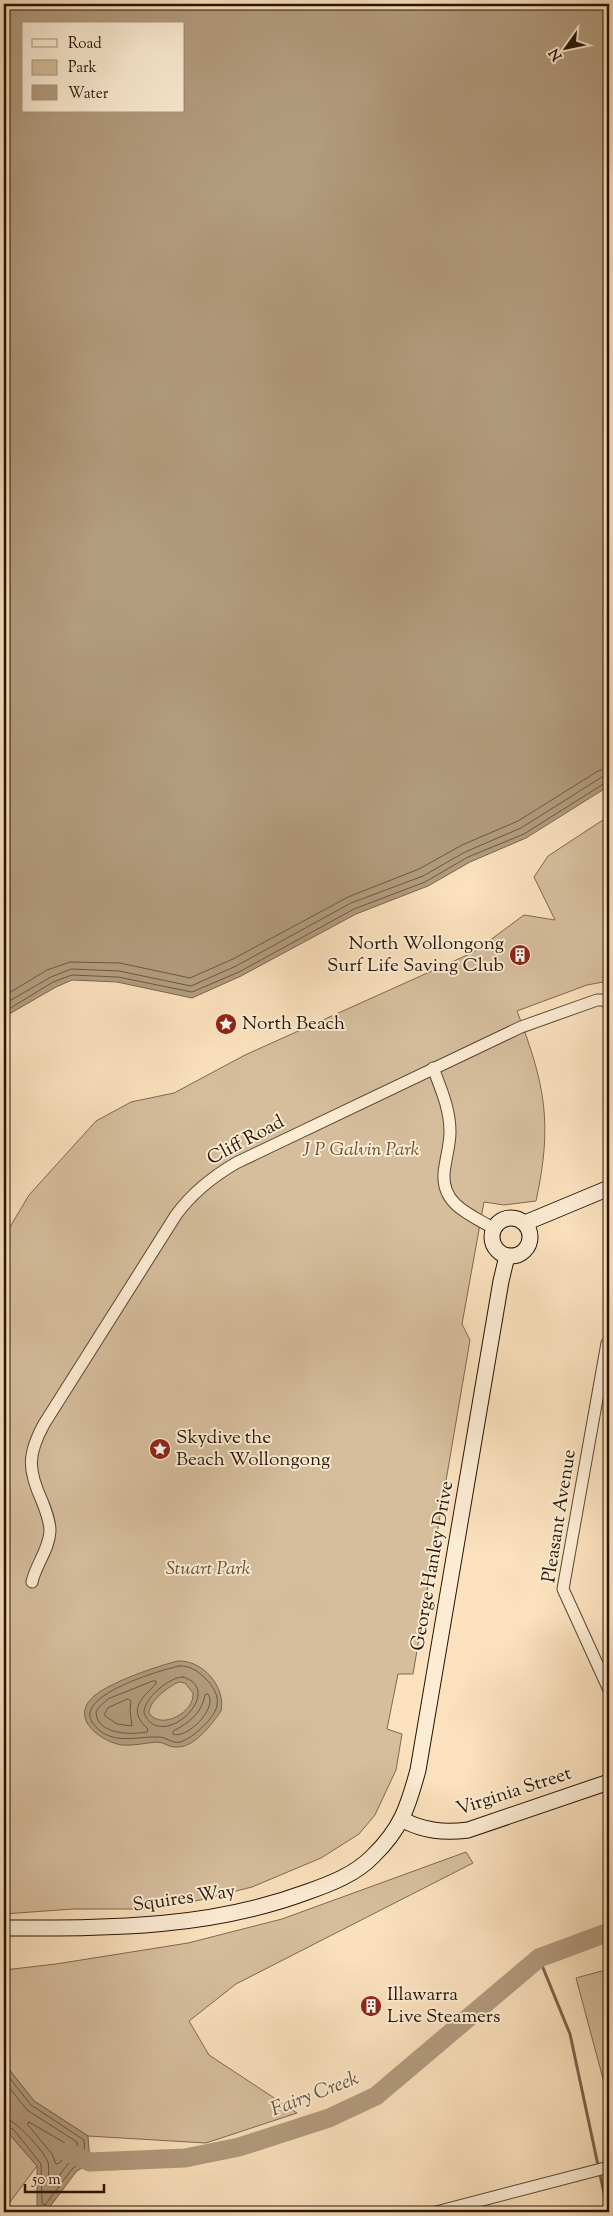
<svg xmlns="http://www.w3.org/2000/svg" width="613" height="2216" font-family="'Sorts Mill Goudy',serif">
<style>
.green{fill:#d6be9d;stroke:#7d6950}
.water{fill:#b29b7e;stroke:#79654d;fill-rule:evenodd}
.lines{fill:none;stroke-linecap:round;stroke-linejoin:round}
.shore{stroke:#6b5840;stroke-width:1}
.stream{stroke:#79654d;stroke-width:3}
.river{stroke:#b29b7e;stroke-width:19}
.street-casing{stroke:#5a4732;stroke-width:13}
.secondary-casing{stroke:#241403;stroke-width:17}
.street{stroke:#fcecd4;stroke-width:11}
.secondary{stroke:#fcecd4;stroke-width:15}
.labels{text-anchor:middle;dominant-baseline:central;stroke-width:4;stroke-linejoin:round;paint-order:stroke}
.poi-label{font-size:19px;fill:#241403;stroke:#fcecd4;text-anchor:start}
.street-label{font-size:19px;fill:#241403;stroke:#fcecd4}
.park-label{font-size:19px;font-style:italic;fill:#625039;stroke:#fcecd4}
.water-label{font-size:20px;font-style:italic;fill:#64513a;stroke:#fcecd4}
</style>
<rect width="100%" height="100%" fill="#fbe1bd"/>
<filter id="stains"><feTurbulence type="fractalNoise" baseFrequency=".004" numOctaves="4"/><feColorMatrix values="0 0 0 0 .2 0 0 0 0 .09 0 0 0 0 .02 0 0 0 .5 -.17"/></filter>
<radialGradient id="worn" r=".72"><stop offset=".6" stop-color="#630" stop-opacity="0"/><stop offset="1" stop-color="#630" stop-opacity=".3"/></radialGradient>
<g class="green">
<path d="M609,816V978L603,982L587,985L517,1011C545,1084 553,1123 536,1201L504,1205L484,1202L462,1324L470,1340L413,1674H398L387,1729L402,1734L396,1770L375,1815L359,1834L321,1858L252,1887L200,1900L150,1909H73L4,1914V1237L29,1195L96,1121L131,1102L174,1093L245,1055L474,952L524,915L555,920L534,877L548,856Z"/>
<path d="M466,1852L473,1863L236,1984L189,2021L209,2055L297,2113L206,2143L88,2136L34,2101L4,2063V1970L56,1964L188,1943L282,1919Z"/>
<path d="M609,1969V2101L576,1978Z"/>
<path d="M4,2128L37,2166L4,2210Z"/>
</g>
<g class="water">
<path d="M4,4H609V786L526,838L470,862L428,886L356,914L241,976L192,998L117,982L72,980L56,987L4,1017ZM24,24H184V111H24Z"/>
<path d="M178,1661C203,1660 226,1687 221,1711C212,1724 194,1749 175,1747C168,1747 164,1742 157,1742C145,1743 134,1746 122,1745C102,1742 71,1720 91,1699C104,1684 157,1666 178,1661ZM179,1682L185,1683L193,1693C195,1712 161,1731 149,1713C149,1701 169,1686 179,1682Z"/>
<path d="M4,2063L34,2101L88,2136L90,2162L76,2172L46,2212H37V2166L4,2128Z"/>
</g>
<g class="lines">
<g class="shore">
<path d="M4,996L47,970L70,962L120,963L190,978L233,959L348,897L419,869L462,845L518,821L598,771L609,768"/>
<path d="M4,1004L51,977L71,969L119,971L191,986L236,966L351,903L423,876L465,852L521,828L602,777L609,775"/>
<path d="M4,1012L53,982L72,975L118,977L192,992L239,972L354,909L425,882L468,857L524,834L605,783L609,782"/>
<path d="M179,1666C191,1665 200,1673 208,1681C214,1688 219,1697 217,1705C216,1717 192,1739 180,1742C173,1744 166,1737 159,1737C135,1736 109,1747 92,1722C75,1695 161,1670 179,1666Z"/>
<path d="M183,1677C228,1690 161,1754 144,1713C143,1699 169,1677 183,1677Z"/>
<path d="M153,1681H156V1684C141,1699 127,1710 148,1729L147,1732C131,1735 97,1735 96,1712L99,1707L108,1699Z"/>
<path d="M208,1694C219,1708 186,1740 173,1734V1731C189,1723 202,1713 205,1695Z"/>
<path d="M128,1699L131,1701L130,1711L132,1726L117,1724L104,1715L108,1708Z"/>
<path d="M4,2071L31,2105L84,2140L85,2159L72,2169L45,2205L42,2203L41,2164L14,2130L4,2124"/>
<path d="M4,2081L27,2110L77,2142L78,2156L67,2165L52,2185L49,2186C47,2178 50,2170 48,2162C44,2151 15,2119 4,2118"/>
<path d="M29,2122L70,2146V2153L59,2163L56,2164L52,2154L28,2125Z"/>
</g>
<path class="stream" d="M539,1958L570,2034L608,2212"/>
<path class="river" d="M68,2152L90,2162L185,2158L239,2147L329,2118L376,2096L539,1958L609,1932"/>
<g class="street-casing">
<g id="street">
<path d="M433,1068C441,1089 450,1109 450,1132C450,1146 445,1160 444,1174C442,1205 471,1215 493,1228"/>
<path d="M609,1342L607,1343L563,1589L609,1690"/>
<path d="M32,1582C36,1564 49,1550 50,1531C50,1521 46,1511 42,1501C28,1470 27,1455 44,1424L176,1215C192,1193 212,1177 236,1163L521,1027L597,1000H603L608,1003"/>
<path d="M436,2212L609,2167"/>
</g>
</g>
<g class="secondary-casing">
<g id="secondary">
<circle cx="511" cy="1237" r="19"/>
<path d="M525,1223L609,1188"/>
<path d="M403,1820C424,1831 444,1833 468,1830L609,1782"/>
<path d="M4,1928C109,1928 207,1929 307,1892C330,1884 356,1874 373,1856C401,1829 408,1807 418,1770L501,1281L507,1256"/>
</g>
</g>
<use href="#street" class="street"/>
<use href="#secondary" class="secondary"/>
</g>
<defs>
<g id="building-disc" transform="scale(1.125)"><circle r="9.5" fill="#8f2418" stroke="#fcecd4"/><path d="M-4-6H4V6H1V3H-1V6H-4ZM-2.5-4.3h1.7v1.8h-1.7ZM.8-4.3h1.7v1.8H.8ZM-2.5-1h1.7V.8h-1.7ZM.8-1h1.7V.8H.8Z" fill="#fff"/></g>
<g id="sight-disc" transform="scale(1.125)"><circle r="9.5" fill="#8f2418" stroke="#fcecd4"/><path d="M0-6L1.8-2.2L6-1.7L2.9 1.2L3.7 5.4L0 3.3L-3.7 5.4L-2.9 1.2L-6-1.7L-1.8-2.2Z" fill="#fff"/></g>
</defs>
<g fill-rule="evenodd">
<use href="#building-disc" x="520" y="955"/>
<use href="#sight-disc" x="226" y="1024"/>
<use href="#sight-disc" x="160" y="1449"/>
<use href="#building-disc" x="371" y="2006"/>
</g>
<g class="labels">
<g class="poi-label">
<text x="504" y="944" text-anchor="end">North Wollongong<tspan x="504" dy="22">Surf Life Saving Club</tspan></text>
<text x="242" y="1024">North Beach</text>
<text x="176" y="1438">Skydive the<tspan x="176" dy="22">Beach Wollongong</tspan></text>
<text x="387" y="1995">Illawarra<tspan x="387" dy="22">Live Steamers</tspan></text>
</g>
<g class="street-label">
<text transform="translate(246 1141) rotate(-28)">Cliff Road</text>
<text transform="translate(560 1516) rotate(-81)">Pleasant Avenue</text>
<text transform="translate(433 1566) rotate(-80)">George Hanley Drive</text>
<text transform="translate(514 1792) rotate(-18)">Virginia Street</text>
<text transform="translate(184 1899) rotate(-8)">Squires Way</text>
</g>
<g class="park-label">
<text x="361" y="1150">J P Galvin Park</text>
<text x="208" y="1569">Stuart Park</text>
</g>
<g class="water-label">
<text transform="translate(315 2095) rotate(-21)">Fairy Creek</text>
</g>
</g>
<rect width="613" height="2216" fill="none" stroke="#fbe1bd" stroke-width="20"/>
<rect x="5" y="5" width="603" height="2206" fill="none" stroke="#241403" stroke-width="2.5"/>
<rect x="10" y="10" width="593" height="2196" fill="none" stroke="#241403"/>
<rect x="22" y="22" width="162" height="90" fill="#fcecd4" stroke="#a69680"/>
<rect x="32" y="39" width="25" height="8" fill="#fcecd4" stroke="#a69680"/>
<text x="68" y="48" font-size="15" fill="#241403">Road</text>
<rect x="32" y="60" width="25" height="15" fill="#d6be9d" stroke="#a69680"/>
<text x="68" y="72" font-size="15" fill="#241403">Park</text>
<rect x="32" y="85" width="25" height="15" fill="#b29b7e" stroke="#a69680"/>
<text x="68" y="98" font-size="15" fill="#241403">Water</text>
<g transform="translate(566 48) rotate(237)" stroke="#fcecd4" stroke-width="4" paint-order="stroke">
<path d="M0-4L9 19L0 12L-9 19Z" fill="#241403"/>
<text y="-8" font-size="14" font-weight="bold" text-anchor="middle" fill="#241403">N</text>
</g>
<path d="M25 2184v8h79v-8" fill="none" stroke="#241403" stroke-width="2.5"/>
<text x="32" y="2184" font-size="15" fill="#241403" stroke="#fcecd4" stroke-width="4" paint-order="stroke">50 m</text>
<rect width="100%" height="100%" filter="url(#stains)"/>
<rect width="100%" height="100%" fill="url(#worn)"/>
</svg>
